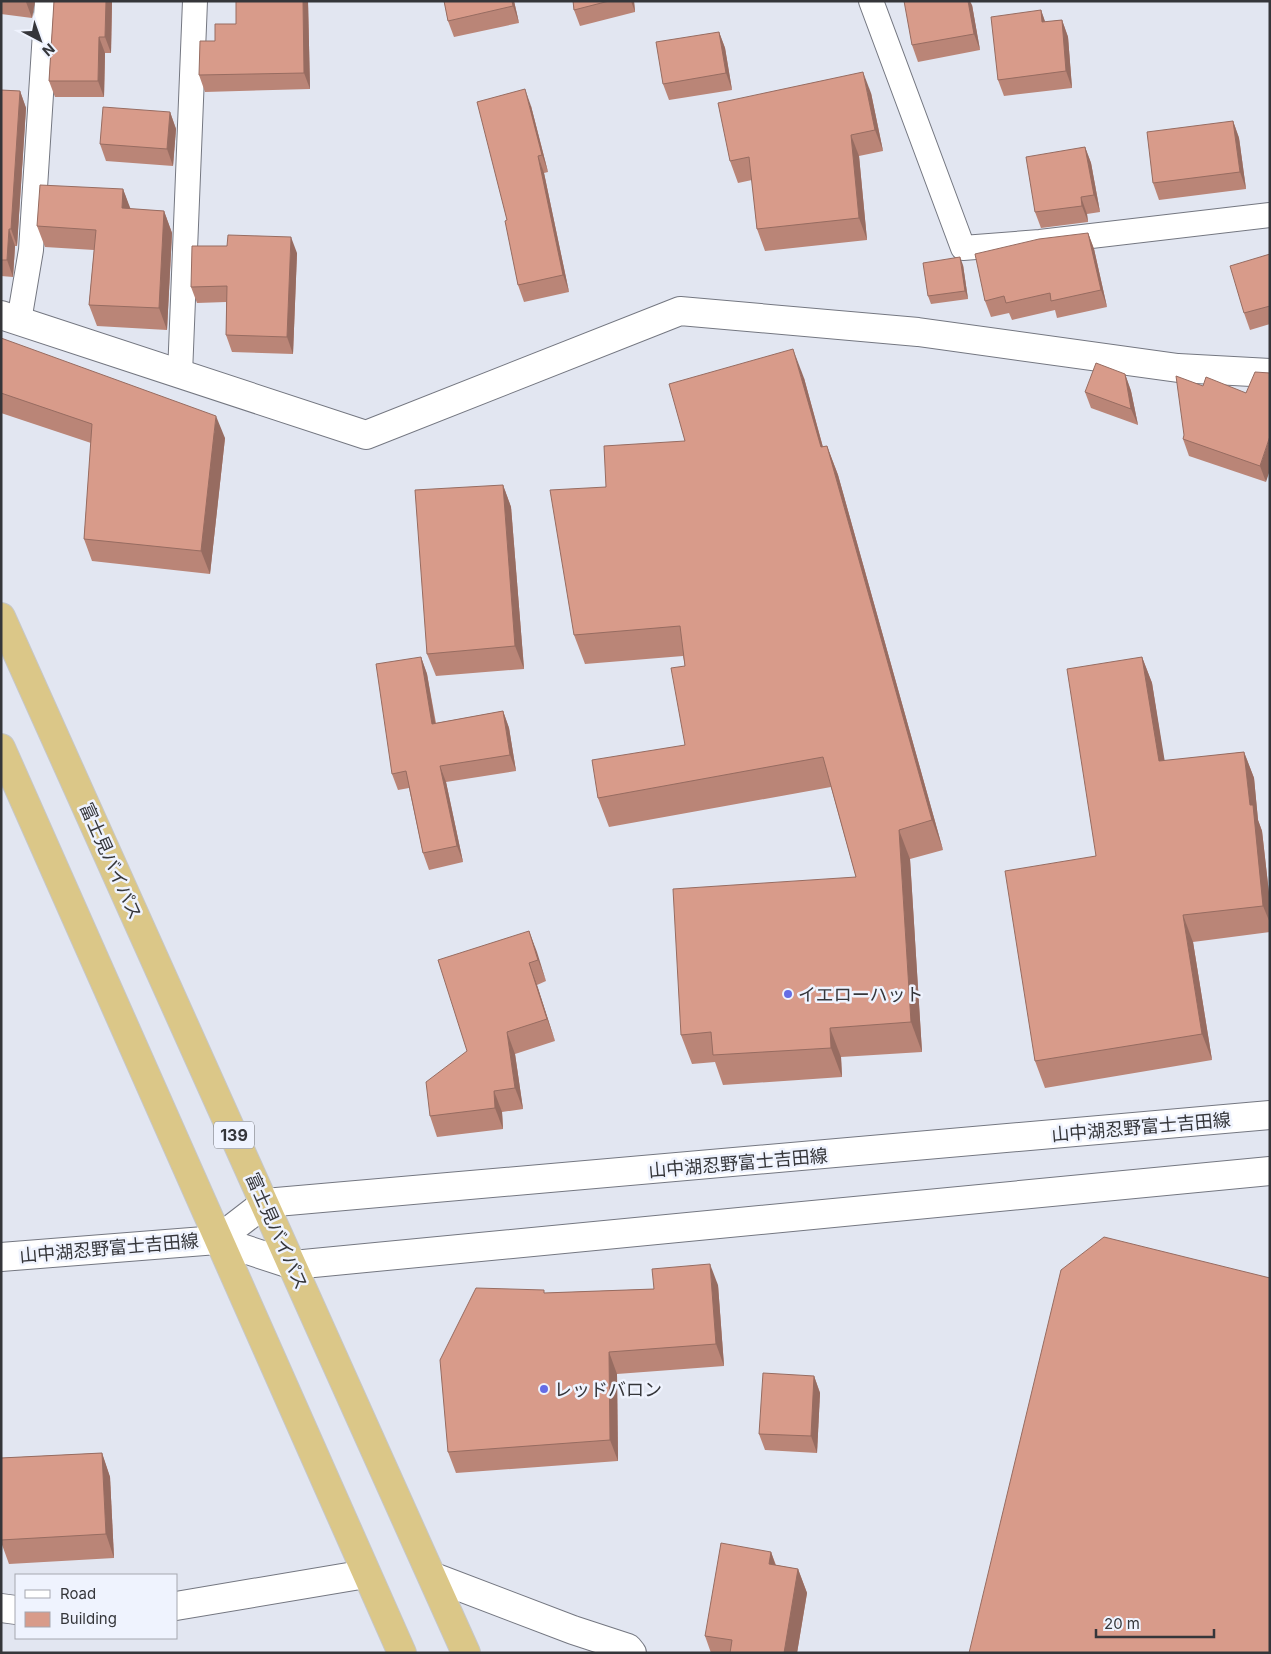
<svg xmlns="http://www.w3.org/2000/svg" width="1271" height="1654" font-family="Inter,'Noto Sans JP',sans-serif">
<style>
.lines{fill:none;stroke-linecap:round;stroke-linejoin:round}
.service-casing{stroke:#747781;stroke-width:26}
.minor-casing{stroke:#747781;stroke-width:30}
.secondary-casing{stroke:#747781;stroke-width:30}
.trunk-casing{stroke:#c6c7c8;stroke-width:30}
.service{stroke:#fff;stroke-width:24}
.minor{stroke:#fff;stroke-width:28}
.secondary{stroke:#fff;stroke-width:28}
.trunk{stroke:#dbc788;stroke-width:28}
.wall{fill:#ba8577}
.shaded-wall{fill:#976c61}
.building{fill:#d89b8a;stroke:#976c61}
.poi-dot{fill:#646ce5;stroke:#eff3fe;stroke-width:2}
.labels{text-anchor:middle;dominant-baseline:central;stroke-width:5;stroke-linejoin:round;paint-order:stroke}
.shield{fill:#eff3fe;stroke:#6d6f75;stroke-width:1}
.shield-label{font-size:16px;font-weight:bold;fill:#35363a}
.street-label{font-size:18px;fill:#35363a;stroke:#eff3fe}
.poi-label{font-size:18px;fill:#35363a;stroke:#eff3fe;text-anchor:start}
</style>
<rect width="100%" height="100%" fill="#e2e6f1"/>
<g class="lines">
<g class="service-casing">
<g id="service">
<path d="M871,1L963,248L1040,242L1270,215"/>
<path d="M19,321L31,250L47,1"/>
<path d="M180,374L195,1"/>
</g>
</g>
<g class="minor-casing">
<g id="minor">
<path d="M1,315L366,435L680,311L918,332L1178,368L1270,373"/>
<path d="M434,1577L573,1630L628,1648L632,1653"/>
<path d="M176,1606L366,1574"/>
<path d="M1,1608L16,1610"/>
</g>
</g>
<g class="secondary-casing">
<g id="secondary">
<path d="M217,1240L265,1203L1270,1115"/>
<path d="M1,1257L217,1240L293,1265L1270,1171"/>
</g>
</g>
<g class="trunk-casing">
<g id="trunk">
<path d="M1,617L466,1653"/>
<path d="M1,748L402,1653"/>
</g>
</g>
<use href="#service" class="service"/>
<use href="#minor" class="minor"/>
<use href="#secondary" class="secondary"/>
<use href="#trunk" class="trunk"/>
</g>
<g class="wall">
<path d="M1,1H35L32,18L1,14Z"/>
<path d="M54,1H112L111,53H105L104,97H55L49,81Z"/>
<path d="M236,1H308L310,89L205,92L199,75L215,41L236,24Z"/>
<path d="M444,1H514L519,23L454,37L448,21Z"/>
<path d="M573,1H634L635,12L580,26L574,10Z"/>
<path d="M972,5L980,50L918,62L912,45Z"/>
<path d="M1041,10L1045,22L1062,20L1068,37L1072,88L1004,96L998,80Z"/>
<path d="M719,32L725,48L732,90L669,100L663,84Z"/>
<path d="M1,90L20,91L26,108L17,246H15L13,277L1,276Z"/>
<path d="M871,93L883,151L859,156L867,240L765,251L757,229L752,180L738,183L730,161Z"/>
<path d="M531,106L548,172L544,173L569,292L524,302L518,285L507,220Z"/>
<path d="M170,112L176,129L173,166L106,161L100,144Z"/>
<path d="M1233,121L1239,138L1246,189L1159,200L1153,183Z"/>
<path d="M1085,147L1091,163L1100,212L1087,214L1088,222L1041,228L1035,212Z"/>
<path d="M123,189L130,209L164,211L172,233L167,330L97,326L89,305L94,250L45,247L37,226Z"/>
<path d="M1088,233L1094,249L1107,307L1057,318L1055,310L1012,320L1009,313L991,317L985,301Z"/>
<path d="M297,253L293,354L232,352L226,335V302L197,303L191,287Z"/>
<path d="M1270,254V324L1250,330L1244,313Z"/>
<path d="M963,265L968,299L931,304L928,296Z"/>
<path d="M1,338L225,438L210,574L92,561L84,539L91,443L1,413Z"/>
<path d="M1125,374L1131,391L1138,425L1091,408L1085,392Z"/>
<path d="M804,378L823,447L827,446L838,475L943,850L910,859L922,1052L841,1057L842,1077L723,1085L715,1062L692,1064L681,1035L856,877L831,787L609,827L598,798L685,745V666L683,656L585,664L574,635L685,441Z"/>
<path d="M1203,386L1246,393L1266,482L1189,456L1183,439Z"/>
<path d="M503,485L511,507L524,669L436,676L427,654Z"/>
<path d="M421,657L427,674L436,723L503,711L509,728L516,771L446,782L463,862L429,870L423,853L409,788L398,790L392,774Z"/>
<path d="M1142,657L1152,683L1164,761L1244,752L1254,778L1258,820L1262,831L1270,902V932L1193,942L1212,1060L1045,1088L1035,1061L1096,856Z"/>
<path d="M529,931L546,981L537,985L555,1041L515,1054L523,1109L502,1112L503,1129L437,1137L430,1116L467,1051Z"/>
<path d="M718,1285L724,1366L617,1374L618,1461L456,1473L448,1452L545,1293L654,1289Z"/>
<path d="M814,1376L820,1393L817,1453L765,1450L759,1434Z"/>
<path d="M102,1453L110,1477L114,1558L9,1564L1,1542V1458Z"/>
<path d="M771,1552L776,1565L798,1569L807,1593L797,1653H711L705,1636Z"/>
</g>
<g class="shaded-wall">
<path d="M26,1H35L32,18L26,2Z"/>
<path d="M106,1H112L111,53L105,37Z"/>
<path d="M303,1H308L310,89L304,73Z"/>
<path d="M512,1H514L519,23L513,6Z"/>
<path d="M631,1H634L635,12Z"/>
<path d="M968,1H970L972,5L980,50L974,34Z"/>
<path d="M1041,10L1047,27L1042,22Z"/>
<path d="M1062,20L1068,37L1072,88L1066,71Z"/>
<path d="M719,32L725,48L732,90L726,73Z"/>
<path d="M99,37L105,53L104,97L98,81Z"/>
<path d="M863,72L871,93L883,151L875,130Z"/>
<path d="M525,89L531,106L548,172L542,155Z"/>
<path d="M20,91L26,108L17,246L11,229Z"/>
<path d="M170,112L176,129L173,166L167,149Z"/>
<path d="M1233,121L1239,138L1246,189L1240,172Z"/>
<path d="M851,135L859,156L867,240L859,218Z"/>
<path d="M1085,147L1091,163L1100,212L1094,195Z"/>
<path d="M538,156L544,173L569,292L563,275Z"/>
<path d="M123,189L131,210L122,208Z"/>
<path d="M1081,197L1087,214L1088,222L1082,206Z"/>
<path d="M164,211L172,233L167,330L159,308Z"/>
<path d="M9,229L15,246L13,277L7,260Z"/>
<path d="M1088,233L1094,249L1107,307L1101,290Z"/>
<path d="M291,237L297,253L293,354L287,337Z"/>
<path d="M960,257L963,265L968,299L965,291Z"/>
<path d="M793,349L804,378L831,477L821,447Z"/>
<path d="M1125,374L1131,391L1138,425L1131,409Z"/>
<path d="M216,416L225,438L210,574L201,551Z"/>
<path d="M1270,436V470L1266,482L1260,466Z"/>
<path d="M827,446L838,475L943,850L932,820Z"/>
<path d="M503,485L511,507L524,669L515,646Z"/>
<path d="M421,657L427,674L438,740L432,724Z"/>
<path d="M1142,657L1152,683L1169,787L1159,761Z"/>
<path d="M503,711L509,728L516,771L510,755Z"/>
<path d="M1244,752L1254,778L1258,820L1262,831L1270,902V923L1263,906L1250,805Z"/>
<path d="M440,766L446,782L463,862L457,846Z"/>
<path d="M899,830L910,859L922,1052L911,1022Z"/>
<path d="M1183,915L1193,942L1212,1060L1202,1034Z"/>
<path d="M529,931L537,952L546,981L538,960Z"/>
<path d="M529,963L537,985L555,1041L547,1019Z"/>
<path d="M830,1028L841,1057L842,1077L831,1048Z"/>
<path d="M507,1032L515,1054L523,1109L515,1088Z"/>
<path d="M494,1091L502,1112L503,1129L495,1108Z"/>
<path d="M710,1264L718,1285L724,1366L716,1344Z"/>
<path d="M609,1352L617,1374L618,1461L610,1440Z"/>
<path d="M814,1376L820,1393L817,1453L811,1436Z"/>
<path d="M102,1453L110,1477L114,1558L106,1534Z"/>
<path d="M771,1552L779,1576L769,1564Z"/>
<path d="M798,1569L807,1593L797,1653H784Z"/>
</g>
<g class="building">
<path d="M54,1H106L105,37H99L98,81H49Z"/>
<path d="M236,1H303L304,73L199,75L200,41H215V24H236Z"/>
<path d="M444,1H512L513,6L448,21Z"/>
<path d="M573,1H609L574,10Z"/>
<path d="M904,1H968L974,34L912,45Z"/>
<path d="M1041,10L1042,22L1062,20L1066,71L998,80L991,17Z"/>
<path d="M719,32L726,73L663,84L656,42Z"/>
<path d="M863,72L875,130L851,135L859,218L757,229L749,157L730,161L718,103Z"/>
<path d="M525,89L542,155L538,156L563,275L518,285L505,221L507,220L477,102Z"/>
<path d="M1,90L20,91L11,229H9L7,260H1Z"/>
<path d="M103,107L170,112L167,149L100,144Z"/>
<path d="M1233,121L1240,172L1153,183L1147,132Z"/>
<path d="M1085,147L1094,195L1081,197L1082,206L1035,212L1026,157Z"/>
<path d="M40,185L123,189L122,208L164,211L159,308L89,305L96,230L37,226Z"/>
<path d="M1088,233L1101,290L1051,301L1050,293L1006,303L1004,296L985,301L975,254L1039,239Z"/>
<path d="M228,235L291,237L287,337L226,335L227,286L191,287L192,246H227Z"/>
<path d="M1270,254V306L1244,313L1230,266Z"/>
<path d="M960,257L965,291L928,296L923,263Z"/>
<path d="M1,338L216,416L201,551L84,539L92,424L1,393Z"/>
<path d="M793,349L821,447L827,446L932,820L899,830L911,1022L830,1028L831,1048L713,1055L711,1032L681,1035L673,889L856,877L823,757L598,798L592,760L685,745L671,668L685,666L680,626L574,635L550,490L606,487L604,446L685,441L669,384Z"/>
<path d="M1096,363L1125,374L1131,409L1085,392Z"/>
<path d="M1255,372L1270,373V436L1260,466L1183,439L1184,435L1176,376L1203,386L1206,377L1246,393Z"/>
<path d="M503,485L515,646L427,654L415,490Z"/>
<path d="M421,657L432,724L503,711L510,755L440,766L457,846L423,853L406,771L392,774L376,664Z"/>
<path d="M1142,657L1159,761L1244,752L1250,805H1253L1263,906L1183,915L1202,1034L1035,1061L1005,871L1096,856L1067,669Z"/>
<path d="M529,931L538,960L529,963L547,1019L507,1032L515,1088L494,1091L495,1108L430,1116L426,1082L467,1051L438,960Z"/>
<path d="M1104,1237L1270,1278V1653H969L1061,1270Z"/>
<path d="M710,1264L716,1344L609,1352L610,1440L448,1452L440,1360L476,1288L544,1290V1293L654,1289L652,1269Z"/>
<path d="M763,1373L814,1376L811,1436L759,1434Z"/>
<path d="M102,1453L106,1534L1,1540V1458Z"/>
<path d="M721,1543L771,1552L769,1564L798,1569L784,1653H730L732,1640L705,1636Z"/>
</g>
<g class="poi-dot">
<circle cx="788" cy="994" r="5"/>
<circle cx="544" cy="1389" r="5"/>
</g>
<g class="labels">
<rect class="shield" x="214" y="1121.5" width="40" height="27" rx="4"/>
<g class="shield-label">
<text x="234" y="1135">139</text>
</g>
<g class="street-label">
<text transform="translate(111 861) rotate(66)">富士見バイパス</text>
<text transform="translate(1141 1127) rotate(-5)">山中湖忍野富士吉田線</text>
<text transform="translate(738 1163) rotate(-5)">山中湖忍野富士吉田線</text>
<text transform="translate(277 1231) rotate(66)">富士見バイパス</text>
<text transform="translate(109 1248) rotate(-5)">山中湖忍野富士吉田線</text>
</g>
<g class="poi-label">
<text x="798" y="994">イエローハット</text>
<text x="554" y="1389">レッドバロン</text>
</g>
</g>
<rect width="1271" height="1654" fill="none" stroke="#35363a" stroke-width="5"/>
<rect x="15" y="1574" width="162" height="65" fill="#eff3fe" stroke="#a5a7b0"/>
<rect x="25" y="1590" width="25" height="8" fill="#ffffff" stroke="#a5a7b0"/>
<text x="60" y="1599" font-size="15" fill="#35363a">Road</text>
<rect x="25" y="1612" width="25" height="15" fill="#d89b8a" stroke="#a5a7b0"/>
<text x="60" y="1624" font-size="15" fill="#35363a">Building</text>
<g transform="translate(40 40) rotate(139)" stroke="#eff3fe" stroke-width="4" paint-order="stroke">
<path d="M0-4L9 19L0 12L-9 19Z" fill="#35363a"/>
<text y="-8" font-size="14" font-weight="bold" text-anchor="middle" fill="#35363a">N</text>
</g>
<path d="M1096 1629v8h118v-8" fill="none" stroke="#35363a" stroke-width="2.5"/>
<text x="1104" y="1629" font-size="15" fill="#35363a" stroke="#eff3fe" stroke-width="4" paint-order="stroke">20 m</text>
</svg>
